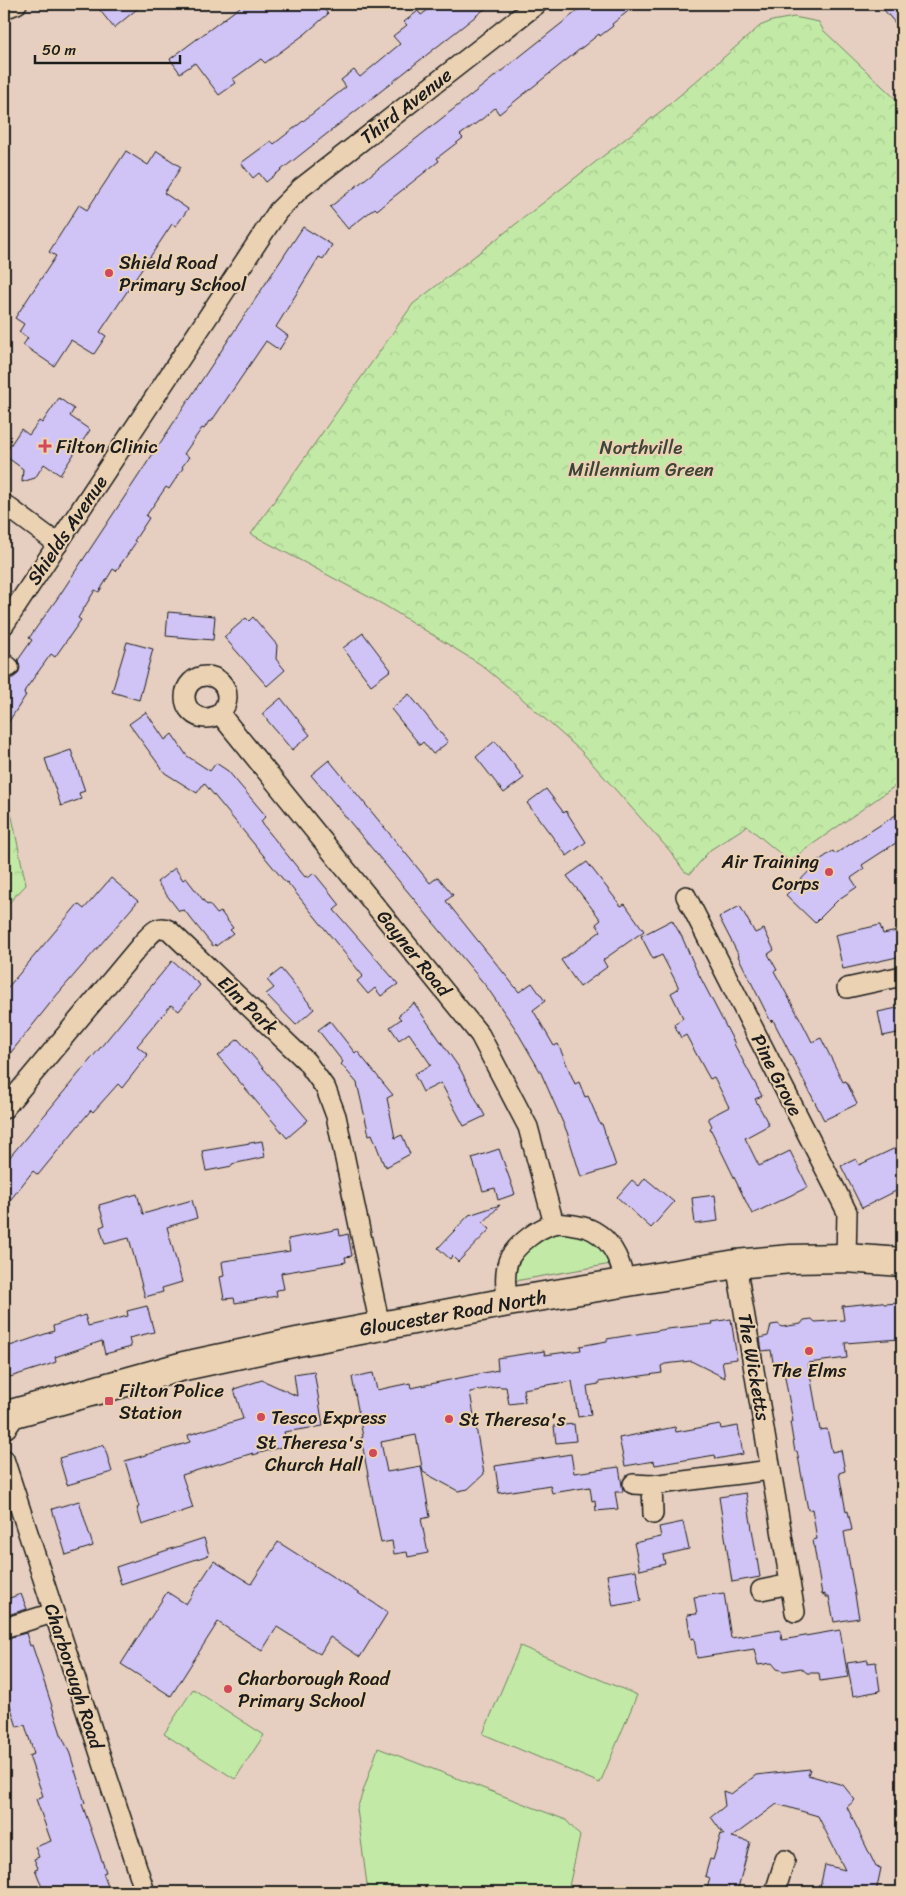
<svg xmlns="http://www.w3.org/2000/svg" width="906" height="1896" font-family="Sriracha,sans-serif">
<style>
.grass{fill:#c2eaa6;stroke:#6f8361}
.park{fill:url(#park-crowns);stroke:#6f8361}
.building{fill:#d0c4f6;stroke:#1c1c1c}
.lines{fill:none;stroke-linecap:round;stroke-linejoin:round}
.street-casing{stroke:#1c1c1c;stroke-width:22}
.primary-casing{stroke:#1c1c1c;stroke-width:31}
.street{stroke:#ebd2b3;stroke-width:19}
.primary{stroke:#ebd2b3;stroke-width:28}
.poi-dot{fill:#d1495b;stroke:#ebd2b3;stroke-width:2}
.labels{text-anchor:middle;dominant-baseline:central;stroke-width:4;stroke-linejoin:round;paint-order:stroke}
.street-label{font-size:19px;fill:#1c1c1c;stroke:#ebd2b3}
.poi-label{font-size:19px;fill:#1c1c1c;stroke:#ebd2b3;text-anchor:start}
.park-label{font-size:19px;fill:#3d4538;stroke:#ebd2b3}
</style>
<defs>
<pattern id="park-crowns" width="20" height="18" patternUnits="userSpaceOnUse" patternTransform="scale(1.25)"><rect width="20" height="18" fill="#c2eaa6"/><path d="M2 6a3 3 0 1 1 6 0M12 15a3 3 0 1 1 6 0" fill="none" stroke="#a6c88e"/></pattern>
</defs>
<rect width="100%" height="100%" fill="#e6cfc0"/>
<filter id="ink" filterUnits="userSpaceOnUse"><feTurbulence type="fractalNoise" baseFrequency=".02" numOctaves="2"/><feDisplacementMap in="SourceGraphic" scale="10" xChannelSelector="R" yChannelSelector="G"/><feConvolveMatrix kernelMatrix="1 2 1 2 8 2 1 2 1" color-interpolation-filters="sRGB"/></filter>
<g filter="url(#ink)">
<g class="grass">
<path d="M570,1230L596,1240L611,1264L515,1281C519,1244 537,1237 570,1230Z"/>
<path d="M520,1646L637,1695L600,1783L483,1734Z"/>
<path d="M193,1689L264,1735L235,1779L164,1734Z"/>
<path d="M378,1748L566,1820L580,1836L568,1891L565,1892H368L357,1809Z"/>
</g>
<g class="park">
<path d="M794,17L819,22L823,30L902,105V781L789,861L747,826L710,850L690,874L684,871L670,851L581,751L518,695L480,664L384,605L251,534L413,304L665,108L760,26L772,21Z"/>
<path d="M4,792L12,817L26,885L4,908Z"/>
</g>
<g class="building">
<path d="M95,4H143L114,28Z"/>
<path d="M244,4H320L328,14L305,34L265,63L261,59L233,79L236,83L219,95L195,63L180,73L170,59Z"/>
<path d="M436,4H491L266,182L259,173L253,178L241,163L271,141L274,144L346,87L341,80L354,70L360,77L400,44L393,36L407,25L404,22L418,11L421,15Z"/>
<path d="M586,4H637L612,24L613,26L600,36L599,34L499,114L495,108L482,119L460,135L463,138L437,158L439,161L377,210L375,208L348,229L330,207Z"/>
<path d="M879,4H902V31Z"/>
<path d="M126,151L148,165L157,151L181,167L164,193L188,209L176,226L172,224L100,332L106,336L94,354L71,340L54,366L23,345L28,338L19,332L24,324L15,318L56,256L49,252L79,205L87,210Z"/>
<path d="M303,227L332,245L323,259L319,257L276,327L288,336L279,350L266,341L211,422L209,421L204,429L202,428L184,454L189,457L182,467L183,468L169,489L166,487L146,516L149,518L134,541L136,542L116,571L113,569L99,592L95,590L78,618L81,620L55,657L51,654L25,690L24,694L26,695L4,729V681L6,678H13L18,674L20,668L18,660L32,640L29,638L59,596Z"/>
<path d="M59,398L74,409L70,416L90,430L60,475L44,464L35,478L22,482L23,469L4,455L21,429L29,435L39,421L42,423Z"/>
<path d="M168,612L215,616L213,640L166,636Z"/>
<path d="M253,617L277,645L276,659L285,670L267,686L224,637L246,618L249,621Z"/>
<path d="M363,633L391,670L371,685L343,648Z"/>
<path d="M127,642L153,649L139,700L112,692Z"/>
<path d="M409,694L448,742L433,754L423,742L420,745L391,709Z"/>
<path d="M281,698L310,735L292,750L262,714Z"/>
<path d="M146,712L165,740L172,734L187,756L210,771L216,763L228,771L266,816L261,821L264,826L305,877L307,876L308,878L314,873L340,905L334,910L398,984L381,996L375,988L368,994L357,981L363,976L287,882L286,883L204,783L197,793L165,773L129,724Z"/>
<path d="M495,741L524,778L504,793L476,757Z"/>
<path d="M71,750L85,791L79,793L81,799L61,806L45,759Z"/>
<path d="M329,760L430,883L438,877L453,895L446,901L519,992L532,983L545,1001L533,1010L554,1046L558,1044L575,1084L579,1082L585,1097L588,1096L600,1124H602L616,1166L581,1177L567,1132L541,1073L515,1028L486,986L311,775Z"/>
<path d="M546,789L564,813L566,811L586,842L567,856L527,803Z"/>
<path d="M902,811V839L862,865L864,869L851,878L857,887L839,899L815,923L786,895L815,865L814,864L833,851L835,854Z"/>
<path d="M587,862L621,906L625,904L644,931L603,960L607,967L580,987L561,960L601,931L596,924L601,920L567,876Z"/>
<path d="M175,868L183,880L186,878L207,905L209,904L217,914L221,912L233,928L230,930L233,933L216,946L215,944L213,946L184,910L179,911L159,885L157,882Z"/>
<path d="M111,878L138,901L56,996L4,1061V992L78,904L84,909Z"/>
<path d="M740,906L755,933L764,929L774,950L768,954L777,970L774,971L804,1026L812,1042L821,1038L843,1082L846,1081L857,1104L824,1120L773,1020L771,1022L738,956H739L719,917Z"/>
<path d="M672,920L682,937L696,969L735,1044H734L762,1096L755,1099L769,1125L745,1138L759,1166L790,1151L808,1187L752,1214L710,1128L712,1126L708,1118L729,1107L714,1077L710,1079L706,1072L686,1035L681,1038L674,1024L683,1018L671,993L678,989V986L662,955L653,959L641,936Z"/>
<path d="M880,925L883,934L902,930V956L843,969L835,935Z"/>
<path d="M172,961L200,985L179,1011L171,1005L137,1046L148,1055L122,1088L118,1084L93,1112L91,1110L38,1175L33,1171L4,1208V1164Z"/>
<path d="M281,969L314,1009L296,1025L266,994L274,988L267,980Z"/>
<path d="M414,1003L460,1069L485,1116L464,1126L441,1083L423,1092L414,1074L431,1065L409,1033L399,1040L390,1027L401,1019L398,1016Z"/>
<path d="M902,1007V1032L883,1036L878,1012Z"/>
<path d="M330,1021L355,1053L357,1051L393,1095L387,1098L395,1138L402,1135L410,1154L386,1167V1165H384L372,1134L369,1135L357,1083L341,1064L343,1062L318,1030Z"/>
<path d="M238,1039L308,1120L287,1138L218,1056Z"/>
<path d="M262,1141L265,1157L232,1164V1166L206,1171L202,1151Z"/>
<path d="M902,1145V1188L862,1208L841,1166L856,1159L859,1165Z"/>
<path d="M499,1149L515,1194L498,1200L495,1188L483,1191L472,1158Z"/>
<path d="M645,1178L674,1202L651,1228L617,1197L632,1180L639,1186Z"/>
<path d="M137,1194L143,1214L192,1200L197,1218L167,1227L182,1282L162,1288L163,1292L145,1297L129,1238L105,1244L100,1227L105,1225L99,1205Z"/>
<path d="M715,1195L718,1221L695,1224L692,1198Z"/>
<path d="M500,1205L483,1223L490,1229L458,1262L452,1256L450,1259L438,1248L469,1215Z"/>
<path d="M339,1229L340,1236L348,1234L352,1256L345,1257L346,1262L281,1273L284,1289L276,1290L277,1296L235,1303L234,1298L224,1299L220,1277L224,1276L222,1262L224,1261L290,1251L288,1239Z"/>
<path d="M882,1302L884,1304L900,1303L902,1330H899L900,1339L845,1343L847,1358L808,1363L820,1430L827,1429L832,1452L841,1450L845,1471L839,1473L846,1512L848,1511L852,1530L844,1532L859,1618L834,1622L829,1597H825V1594L822,1595L813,1540L817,1539L812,1509L808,1510L797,1451L795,1452L790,1422H793L783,1366L774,1368L771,1350L762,1351L760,1338L768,1336L771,1325L778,1324L782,1327L801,1324L804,1320L812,1319L815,1322L844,1320L842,1306Z"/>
<path d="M147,1306L154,1332L129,1338L131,1347L105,1354L102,1341L55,1357L56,1362L48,1365L10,1377L8,1372L4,1373V1348L54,1331L53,1326L85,1315L88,1326L128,1316L127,1311Z"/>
<path d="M731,1319L737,1359L722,1361L725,1378L691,1361L665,1364L661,1366L662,1373L598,1382L599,1384L587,1386L591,1415L578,1417L572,1381L523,1389L525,1402L509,1404L506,1387H501L500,1386L470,1392L484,1474L468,1489L458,1491L423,1472L416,1435L381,1442L387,1472L421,1466L430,1517L421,1519L428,1553L408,1557L407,1552L394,1554L392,1541L381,1543L361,1438L363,1437L352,1377L373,1373L377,1390L410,1383L411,1388L498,1370L497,1358L544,1351L545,1355L581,1350L580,1346L607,1341V1339L667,1329L713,1324L712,1322Z"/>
<path d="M314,1371L323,1426L284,1432L288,1445L253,1455V1453L182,1475L193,1508L142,1525L137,1508L139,1507L125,1461L190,1442L188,1435L243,1419L234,1389L262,1380L297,1396L294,1374Z"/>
<path d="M574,1424L576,1441L556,1443L554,1426Z"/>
<path d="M720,1424L721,1429L738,1426L743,1454L716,1459L715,1455L655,1465L654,1461L625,1466L619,1438L675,1427L676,1432Z"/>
<path d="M104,1445L112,1472L67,1485L59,1458Z"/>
<path d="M571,1454L574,1473L619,1467L623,1492H615L618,1509L596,1511L595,1500L592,1501L590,1487L552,1493L550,1485L499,1493L495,1466Z"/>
<path d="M746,1493L760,1577L732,1582L719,1497Z"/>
<path d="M79,1501L93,1546L66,1555L52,1509Z"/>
<path d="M683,1522L689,1549L663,1555L665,1564L640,1570L634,1543L661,1537L659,1527Z"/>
<path d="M204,1538L209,1555L121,1584L116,1567Z"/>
<path d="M278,1542L388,1612L360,1657L330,1637L320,1654L277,1627L262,1651L218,1622L171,1696L121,1664L167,1592L186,1604L214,1561L251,1584Z"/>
<path d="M636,1570L641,1601L613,1606L607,1575Z"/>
<path d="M724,1593L731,1638L780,1630L782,1640L840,1630L848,1677L820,1681L819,1673H807L801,1668L784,1671L777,1669L772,1663L758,1665L754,1649L697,1658L694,1638L691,1639L687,1615L697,1614L694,1597Z"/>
<path d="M21,1594L27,1609L4,1616V1600Z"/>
<path d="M26,1633L30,1646L32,1645L36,1657L61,1734L70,1754L85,1803L82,1804L106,1872L103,1873L110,1892H44L35,1869L38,1868L34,1859L39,1857L35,1847L51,1841L36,1799L43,1796L29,1756L34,1754L25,1725L17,1727L4,1686V1639Z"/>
<path d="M868,1660V1663L876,1662L880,1691L853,1696L847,1663Z"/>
<path d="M810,1769L808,1775L843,1785L855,1800L847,1807L876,1867L881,1868L876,1892H819L825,1865L845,1870L818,1816L777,1804L732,1837L750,1842L737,1892H706L710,1878L705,1876L710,1859L713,1860L721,1834L724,1835L711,1817L725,1806L723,1791L731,1794L756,1775Z"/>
</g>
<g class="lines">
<g class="street-casing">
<g id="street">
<path d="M4,9L17,4"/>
<path d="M4,504L58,544"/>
<path d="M4,625L278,211L301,188L537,4"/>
<path d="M4,663L9,667"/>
<circle cx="206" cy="697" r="21"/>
<path d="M220,714L480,1035L528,1127L554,1224"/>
<path d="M686,896L847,1212L846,1258"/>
<path d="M847,988L902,976"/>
<path d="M4,1109L144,941C152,933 158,924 169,930L306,1061L326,1089L336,1116L380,1326"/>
<path d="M736,1264L795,1612"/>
<path d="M508,1302C505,1290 504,1268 510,1257C519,1243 537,1229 553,1224C561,1222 586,1226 594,1231C612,1241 621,1263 625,1282"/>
<path d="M4,1459L145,1892"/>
<path d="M633,1484L652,1485L771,1470"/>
<path d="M652,1485L653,1514"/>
<path d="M761,1590L790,1584"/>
<path d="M4,1628L53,1613"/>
<path d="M775,1892L785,1860"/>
</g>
</g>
<g class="primary-casing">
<path id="primary" d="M4,1424L11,1414L184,1366L297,1342L508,1302L736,1264L791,1259L846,1258L902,1262"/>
</g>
<use href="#street" class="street"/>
<use href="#primary" class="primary"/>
</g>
</g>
<g class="poi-dot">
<circle cx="109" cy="273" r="5"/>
<path d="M42.5 438.5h5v5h5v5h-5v5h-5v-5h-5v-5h5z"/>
<circle cx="829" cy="872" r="5"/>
<circle cx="809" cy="1351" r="5"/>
<rect x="104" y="1396" width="10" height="10" rx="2.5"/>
<circle cx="261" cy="1417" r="5"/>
<circle cx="449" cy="1419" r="5"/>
<circle cx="373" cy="1453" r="5"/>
<circle cx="228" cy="1689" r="5"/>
</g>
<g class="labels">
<g class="street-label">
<text transform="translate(406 106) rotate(-38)">Third Avenue</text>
<text transform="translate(67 530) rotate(-56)">Shields Avenue</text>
<text transform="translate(414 953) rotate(51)">Gayner Road</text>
<text transform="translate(248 1005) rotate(44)">Elm Park</text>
<text transform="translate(777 1075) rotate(63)">Pine Grove</text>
<text transform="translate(453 1313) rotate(-10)">Gloucester Road North</text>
<text transform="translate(754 1367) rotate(80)">The Wicketts</text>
<text transform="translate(74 1676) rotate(72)">Charborough Road</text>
</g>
<g class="poi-label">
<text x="119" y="262">Shield Road<tspan x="119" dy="22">Primary School</tspan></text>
<text x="56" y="446">Filton Clinic</text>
<text x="819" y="861" text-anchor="end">Air Training<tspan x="819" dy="22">Corps</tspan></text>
<text x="809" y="1370" text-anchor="middle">The Elms</text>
<text x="119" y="1390">Filton Police<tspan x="119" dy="22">Station</tspan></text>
<text x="271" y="1417">Tesco Express</text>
<text x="459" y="1419">St Theresa's</text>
<text x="363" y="1442" text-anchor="end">St Theresa's<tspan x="363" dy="22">Church Hall</tspan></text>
<text x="238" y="1678">Charborough Road<tspan x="238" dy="22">Primary School</tspan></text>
</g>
<g class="park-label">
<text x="641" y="447">Northville<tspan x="641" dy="22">Millennium Green</tspan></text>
</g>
</g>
<rect width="906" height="1896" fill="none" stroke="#ebd2b3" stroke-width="20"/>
<rect x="10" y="10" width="886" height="1876" fill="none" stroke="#1c1c1c" stroke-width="2" filter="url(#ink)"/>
<path d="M35 55v8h145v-8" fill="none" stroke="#1c1c1c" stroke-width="2.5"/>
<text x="42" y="55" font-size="15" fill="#1c1c1c" stroke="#ebd2b3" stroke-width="4" paint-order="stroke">50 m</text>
</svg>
